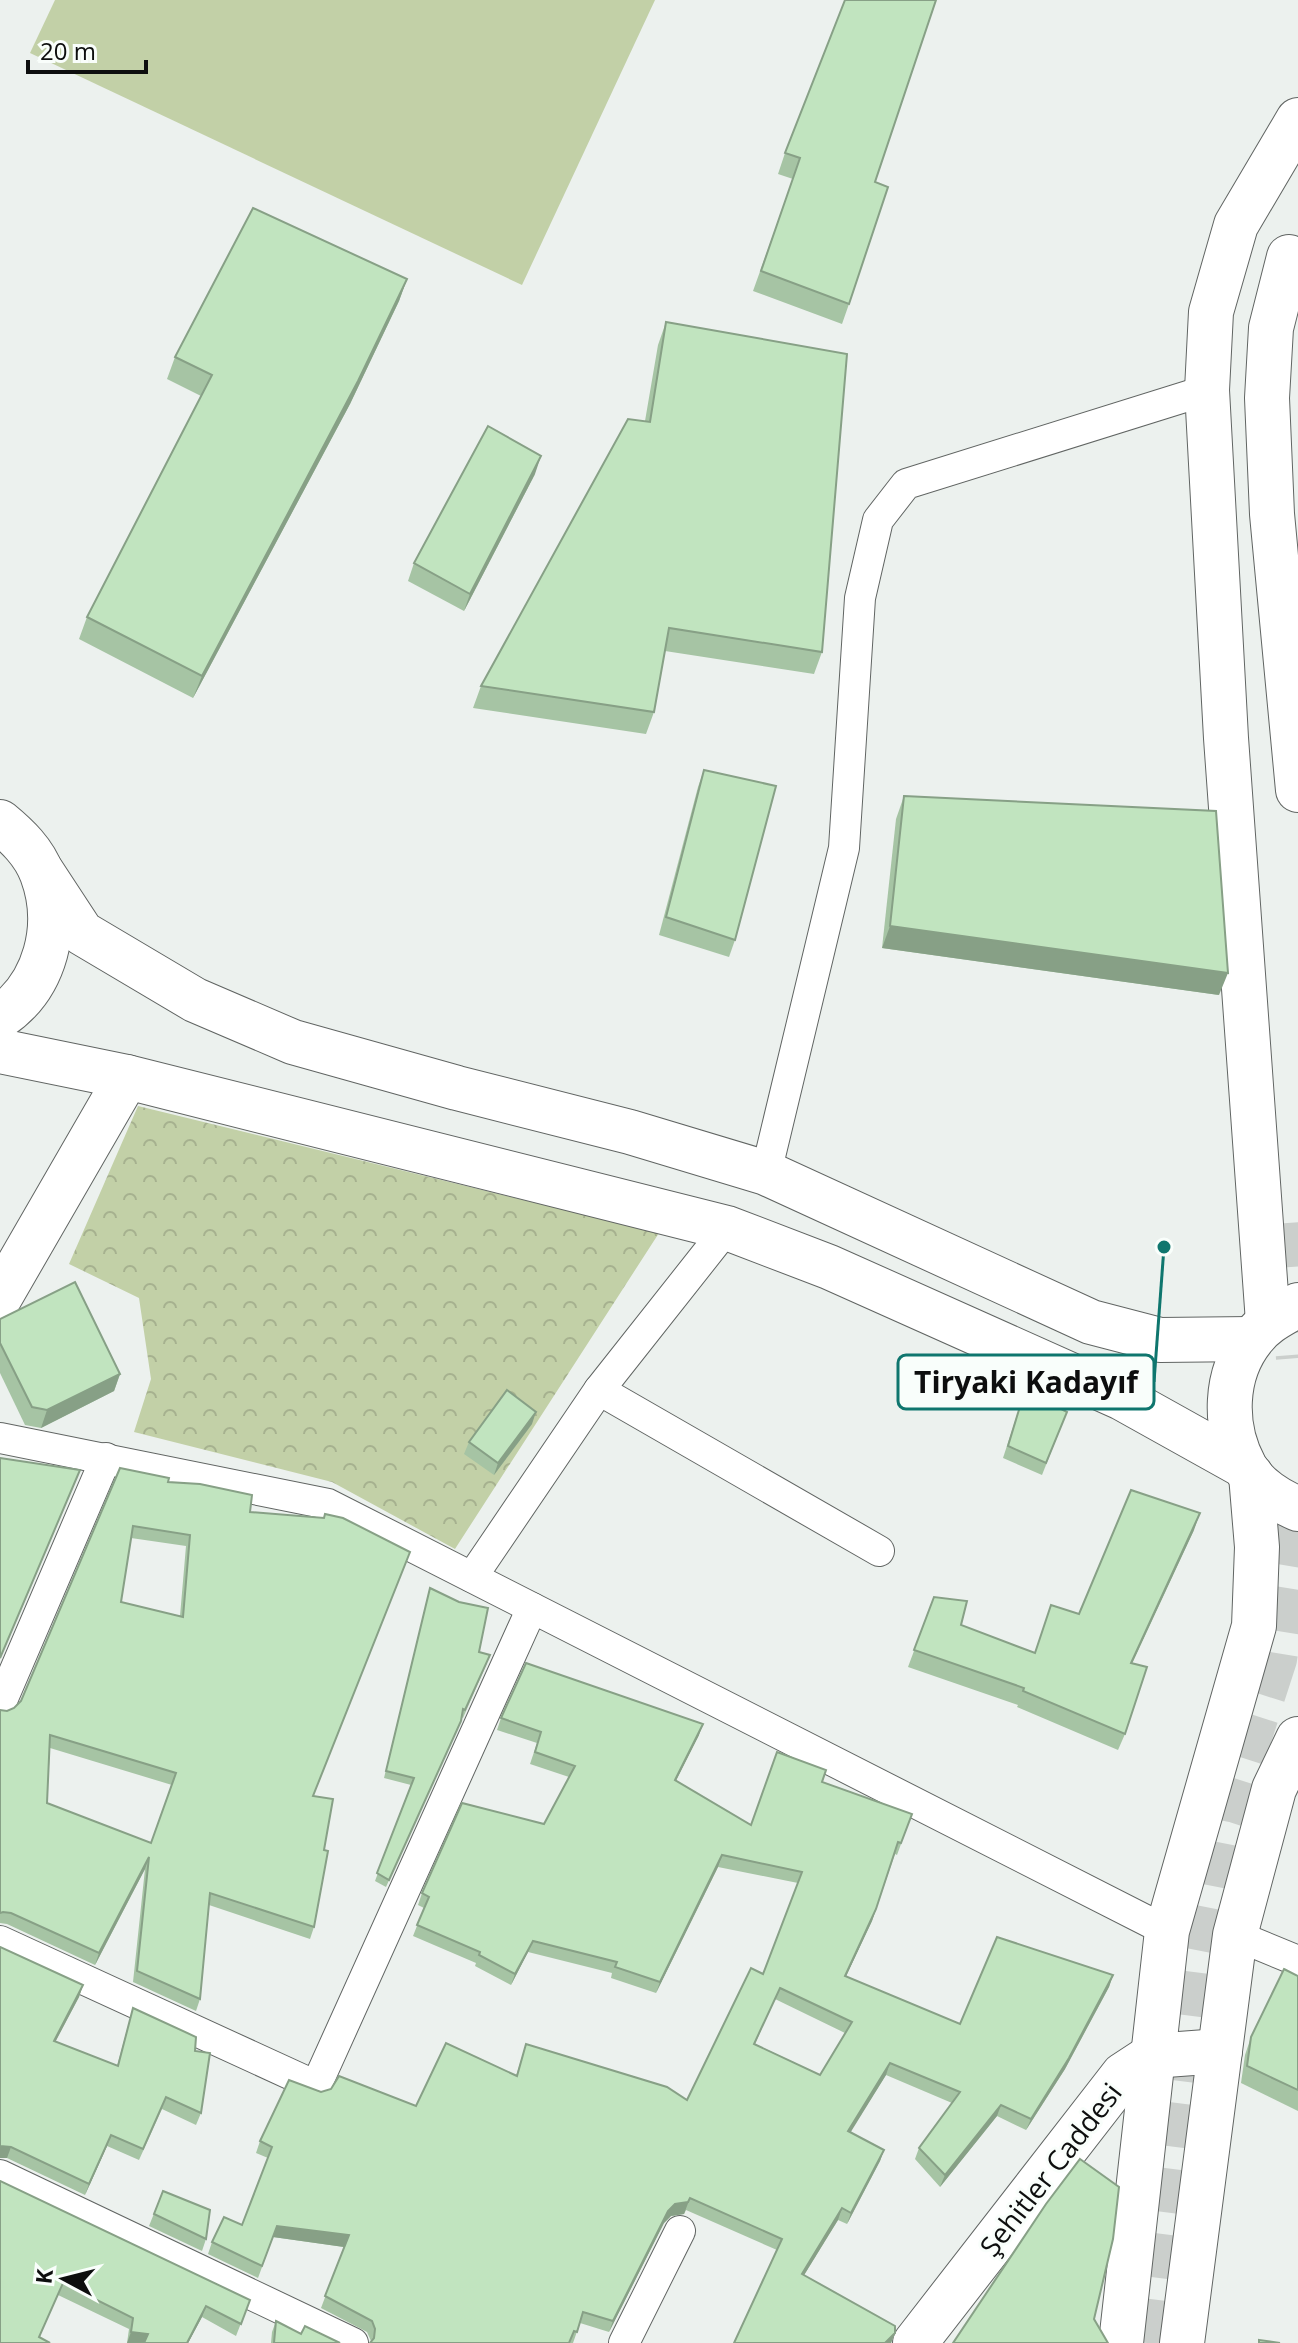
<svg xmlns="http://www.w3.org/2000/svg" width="1298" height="2343" font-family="'Open Sans',sans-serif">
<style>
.park{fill:url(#park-crowns)}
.pitch{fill:#c2d0a7}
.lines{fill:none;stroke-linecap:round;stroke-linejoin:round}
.primary-tunnel{stroke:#cbcfcc;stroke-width:44;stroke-dasharray:44 22;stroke-linecap:butt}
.street-casing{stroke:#616563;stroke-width:32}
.secondary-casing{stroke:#616563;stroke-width:46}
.primary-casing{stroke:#616563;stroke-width:46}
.street{stroke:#fff;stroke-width:30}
.secondary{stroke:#fff;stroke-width:44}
.primary{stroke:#fff;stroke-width:44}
.wall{fill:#a6c4a4;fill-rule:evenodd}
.shaded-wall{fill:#87a086}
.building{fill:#c1e4bf;stroke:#87a086;stroke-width:2;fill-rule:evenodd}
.labels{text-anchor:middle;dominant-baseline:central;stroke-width:6;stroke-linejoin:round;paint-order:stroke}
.street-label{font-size:28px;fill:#0d0e0e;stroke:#f9fefb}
.leader{fill:none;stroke:#0f766e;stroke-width:3}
.callout-dot{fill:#0f766e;stroke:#f9fefb;stroke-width:3}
.callout{fill:#f9fefb;stroke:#0f766e;stroke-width:3}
.callout-label{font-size:30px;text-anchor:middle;font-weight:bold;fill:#0d0e0e}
</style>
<defs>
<pattern id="park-crowns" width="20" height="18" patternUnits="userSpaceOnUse" patternTransform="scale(2)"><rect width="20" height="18" fill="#c2d0a7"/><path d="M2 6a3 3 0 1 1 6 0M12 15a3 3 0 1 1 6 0" fill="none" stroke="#a6b18f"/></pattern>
</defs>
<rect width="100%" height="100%" fill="#ecf1ee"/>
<path class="park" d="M138,1106L659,1233L455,1549L332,1482L134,1432L151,1379L139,1298L69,1264Z"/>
<path class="pitch" d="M55,0H655L522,285L30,53Z"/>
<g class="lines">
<g class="primary-tunnel">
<path d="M1288,1223L1298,1358"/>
<path d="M1147,2343L1195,1962L1223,1820L1275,1659L1294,1543L1298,1504"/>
</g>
<g class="street-casing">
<g id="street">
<path d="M766,1173L844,848L860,598L878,520L906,484L1207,390"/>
<path d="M599,1390L879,1551"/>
<path d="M0,1438L328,1504L1167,1931"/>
<path d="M472,1577L599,1390L727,1228"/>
<path d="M0,1705L106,1458"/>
<path d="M1235,1935L1298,1961"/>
<path d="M0,1941L316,2086L532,1608"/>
<path d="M0,2175L353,2343"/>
<path d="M624,2343L680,2231"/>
</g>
</g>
<g class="secondary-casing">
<g id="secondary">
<path d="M0,1297L127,1077"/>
<path d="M915,2343L1123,2075L1152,2056L1220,2051"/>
</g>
</g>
<g class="primary-casing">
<g id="primary">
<path d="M1289,257L1271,328L1267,398L1272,514L1298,790"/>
<path d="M0,822C17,836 34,852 42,874C61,925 46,986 0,1017"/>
<path d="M42,872L82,933L195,1000L293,1042L457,1088L630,1132L766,1173L1091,1322L1160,1340L1251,1339"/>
<path d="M0,1051L127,1077L727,1228L829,1267L1122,1398L1244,1466"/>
<path d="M1298,1305C1281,1315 1265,1322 1253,1338C1224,1374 1223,1427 1245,1467C1256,1487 1278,1500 1298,1509"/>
<path d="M1268,1322L1226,738L1207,390L1211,312L1236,225L1298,120"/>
<path d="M1121,2343L1167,1931L1254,1626L1257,1547L1251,1475"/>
<path d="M1182,2343L1235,1935L1274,1789L1298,1739"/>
</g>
</g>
<use href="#street" class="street"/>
<use href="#secondary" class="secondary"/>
<use href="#primary" class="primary"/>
</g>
<g class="wall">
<path d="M785,153L875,182L849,304L842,324L753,291L793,179L778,174Z"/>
<path d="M407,279L399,301L350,404L193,698L79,639L87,617L201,396L167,379L175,357Z"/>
<path d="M666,322L822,652L814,674L665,651L654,712L646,734L473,708L481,686L645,421L658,345Z"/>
<path d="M535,474L464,611L408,581L414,563Z"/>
<path d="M704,770L735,940L729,957L659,935L698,787Z"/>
<path d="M904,796L1219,995L882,948L896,819Z"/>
<path d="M0,1319L120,1374L114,1391L41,1428L25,1425L0,1373Z"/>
<path d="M1025,1390L1067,1412L1042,1475L1003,1458Z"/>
<path d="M532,1424L494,1475L464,1454L469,1442Z"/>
<path d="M120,1468L168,1482L250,1512L314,1796L324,1850L314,1927L310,1939L209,1905L200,1999L196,2011L133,1982L145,1869L95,1965L7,1924L0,1923V1710L7,1711L14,1708L21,1701ZM131,1538L186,1546L180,1616L121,1602ZM50,1748L172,1785L151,1843L47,1803Z"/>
<path d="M1194,1530L1132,1664L1125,1734L1118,1750L1017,1707L1018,1705L908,1667L934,1597L961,1625L1035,1653L1051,1605L1079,1614Z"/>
<path d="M430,1588L487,1663L463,1718L461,1717L458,1728L386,1887L375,1881L411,1785L384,1778Z"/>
<path d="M501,1718L699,1735L676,1781L751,1825L822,1782L912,1814L897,1855L895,1854L872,1921L846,1976L960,2024L1113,1975L1109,1987L1065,2069L1026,2130L997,2116L940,2187L915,2159L919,2148L952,2103L886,2075L850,2132L884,2150L880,2161L847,2224L838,2220L804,2275L895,2333L891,2343H734L777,2250L686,2210L684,2214L671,2216L664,2223L609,2332L580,2323L573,2343H370L371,2341L367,2332L321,2308L344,2247L273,2237L258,2278L208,2254L212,2242L242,2225L268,2158L256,2153L260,2141L321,2092L416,2106L516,2076L526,2044L687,2100L763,1974L798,1883L718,1867L656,1993L611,1978L612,1973L528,1952L511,1985L475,1966L476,1963L413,1936L424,1908L418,1905L422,1893L544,1824L569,1777L530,1764L537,1743L497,1730ZM775,1999L845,2033L820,2075L755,2044Z"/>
<path d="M0,1947L83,1985L79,1997L55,2042L117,2066L133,2008L195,2051L201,2113L196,2125L162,2109L139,2160L107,2146L85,2195L7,2158Z"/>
<path d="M1298,1976V2111L1241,2083L1245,2055L1251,2037Z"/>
<path d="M0,2181L250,2300L236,2336L202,2317L188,2343H127L129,2329L58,2295L39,2337L0,2343Z"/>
<path d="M163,2191L206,2239L202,2251L149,2226Z"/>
<path d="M276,2321L301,2334L340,2343H271L272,2332Z"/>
</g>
<g class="shaded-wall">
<path d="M407,279L399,301L350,404L193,698L202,676Z"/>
<path d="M541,456L535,474L464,611L470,594Z"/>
<path d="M890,926L1228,973L1219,995L882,948Z"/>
<path d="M120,1374L114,1391L41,1428L47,1410Z"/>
<path d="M536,1412L532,1424L494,1475L498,1463Z"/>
<path d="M1200,1513L1194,1530L1124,1680L1131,1663Z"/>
<path d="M703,1724L699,1735L670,1792L675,1780Z"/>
<path d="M722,1855L718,1867L656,1993L660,1982Z"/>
<path d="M149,1857L145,1869L95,1965L99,1953Z"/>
<path d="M876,1909L872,1921L841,1987L845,1976Z"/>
<path d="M533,1941L528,1952L511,1985L515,1974Z"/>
<path d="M1113,1975L1109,1987L1065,2069L1026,2130L1031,2119Z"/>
<path d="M83,1985L79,1997L50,2052L54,2041Z"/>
<path d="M890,2063L886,2075L844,2143L848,2131Z"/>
<path d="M1001,2105L997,2116L940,2187L945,2175Z"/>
<path d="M111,2135L107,2146L85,2195L89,2184Z"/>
<path d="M0,2146L11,2147L7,2158H0Z"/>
<path d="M884,2150L880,2161L847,2224L851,2213Z"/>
<path d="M690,2198L684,2214L671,2216L664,2223L609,2332L613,2321L668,2211L675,2204Z"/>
<path d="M842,2208L838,2220L798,2285L802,2274Z"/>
<path d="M277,2226L349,2235L344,2247L273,2237L258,2278Z"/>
<path d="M206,2306L202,2317L188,2343H187Z"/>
<path d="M131,2332L148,2334L144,2343H127Z"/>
<path d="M895,2333L891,2343H885Z"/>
</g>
<g class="building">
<path d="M845,0H936L875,182L888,187L849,304L761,271L800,158L785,153Z"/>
<path d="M253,208L407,279L358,381L202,676L87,617L212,375L175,357Z"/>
<path d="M666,322L847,354L822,652L669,628L654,712L481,686L628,419L650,422Z"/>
<path d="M488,426L541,456L470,594L414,563Z"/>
<path d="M704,770L776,786L735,940L666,917Z"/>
<path d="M904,796L1216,811L1228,973L890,926Z"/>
<path d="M75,1282L120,1374L47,1410L32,1407L0,1343V1319Z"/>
<path d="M507,1390L536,1412L498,1463L469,1442Z"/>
<path d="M1025,1390L1067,1412L1046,1463L1008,1446Z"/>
<path d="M0,1458L80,1470L0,1658Z"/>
<path d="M120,1468L169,1478L168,1482L200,1484L252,1495L250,1512L324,1518L325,1514L343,1518L410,1552L313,1796L333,1799L324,1850L328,1851L314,1927L210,1893L200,1999L137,1971L149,1857L99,1953L11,1913L3,1912L0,1913V1710L7,1711L14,1708L21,1701ZM133,1526L190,1535L183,1617L121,1602ZM50,1735L176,1773L151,1843L47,1803Z"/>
<path d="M1131,1490L1200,1513L1131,1663L1147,1667L1125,1734L1023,1691L1024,1688L914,1650L934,1597L967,1601L961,1625L1035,1653L1051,1605L1079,1614Z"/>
<path d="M430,1588L459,1602L488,1608L479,1652L490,1655L465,1710L463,1709L461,1721L389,1880L377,1873L414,1778L386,1771Z"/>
<path d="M526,1663L703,1724L675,1780L751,1825L777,1752L826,1770L822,1782L912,1814L901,1843L898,1842L876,1909L845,1976L960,2024L997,1937L1113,1975L1069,2058L1031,2119L1001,2105L945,2175L919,2148L960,2092L890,2063L848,2131L884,2150L851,2213L842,2208L802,2274L895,2326V2333L885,2343H734L782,2239L690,2198L688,2202L675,2204L668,2211L613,2321L583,2312L577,2332L574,2331L569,2343H370L374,2338L375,2329L372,2321L325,2296L349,2235L277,2226L262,2266L212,2242L224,2217L242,2225L272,2147L260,2141L289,2080L321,2092L331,2089L339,2076L416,2106L446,2043L517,2076L526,2044L667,2087L687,2100L751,1968L763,1974L802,1872L722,1855L660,1982L615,1967L617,1962L533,1941L515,1974L479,1955L480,1952L417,1925L429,1897L422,1893L462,1803L544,1824L575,1766L535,1752L541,1732L501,1718ZM780,1988L852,2022L820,2075L754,2044Z"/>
<path d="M0,1947L83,1985L54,2041L118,2066L133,2008L196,2037L195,2051L210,2053L201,2113L166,2097L143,2149L111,2135L89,2184L11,2147L0,2146Z"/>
<path d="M1284,1969L1298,1976V2090L1247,2066L1251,2037Z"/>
<path d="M1080,2159L1119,2187L1113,2239L1094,2319L1108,2343H953L1046,2204Z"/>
<path d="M0,2181L250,2300L241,2324L206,2306L187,2343H144L148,2334L131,2332L133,2318L63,2283L39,2337L50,2343H0Z"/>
<path d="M163,2191L210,2210L206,2239L154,2214Z"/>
<path d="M276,2321L301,2334L305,2326L340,2343H274Z"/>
<path d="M1259,2340L1280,2343H1259Z"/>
</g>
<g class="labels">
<g class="street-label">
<text transform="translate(1050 2169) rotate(-52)">Şehitler Caddesi</text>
</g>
</g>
<path class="leader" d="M1164 1247L1154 1382"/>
<circle class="callout-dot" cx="1164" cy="1247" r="8"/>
<rect class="callout" x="898" y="1355" width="256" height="54" rx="8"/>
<g class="callout-label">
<text x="1026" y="1393">Tiryaki Kadayıf</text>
</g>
<g transform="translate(64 2279) rotate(277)" stroke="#f9fefb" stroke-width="6" paint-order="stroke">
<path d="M0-6L14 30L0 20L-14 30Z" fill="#0d0e0e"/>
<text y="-12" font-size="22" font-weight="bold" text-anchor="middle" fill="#0d0e0e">K</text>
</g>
<path d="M28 60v12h118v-12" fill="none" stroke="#0d0e0e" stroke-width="4"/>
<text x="40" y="60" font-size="24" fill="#0d0e0e" stroke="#f9fefb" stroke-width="6" paint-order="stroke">20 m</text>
</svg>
